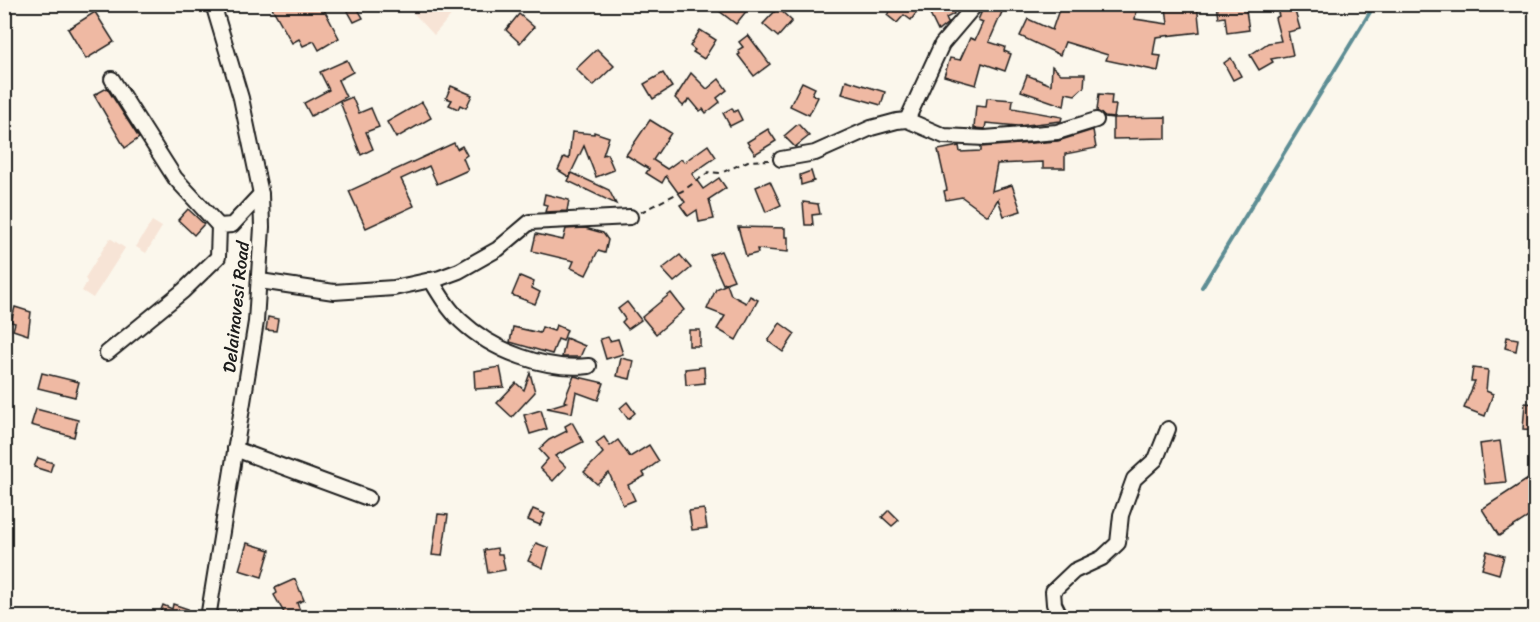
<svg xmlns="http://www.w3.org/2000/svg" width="1540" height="622" font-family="Sriracha,sans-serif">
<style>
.built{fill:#f7e4d6}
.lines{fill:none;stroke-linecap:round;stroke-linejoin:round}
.stream{stroke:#5d8d94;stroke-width:4}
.building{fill:#efb9a3;stroke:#1c1c1c;stroke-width:1.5}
.minor-casing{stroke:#1c1c1c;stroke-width:18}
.path{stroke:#1c1c1c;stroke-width:2;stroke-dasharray:6 4.5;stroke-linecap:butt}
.minor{stroke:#fbf7ec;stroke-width:14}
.labels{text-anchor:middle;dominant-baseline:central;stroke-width:6;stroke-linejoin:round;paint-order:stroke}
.street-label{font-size:18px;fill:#1c1c1c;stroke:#fbf7ec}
</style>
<rect width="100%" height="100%" fill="#fbf7ec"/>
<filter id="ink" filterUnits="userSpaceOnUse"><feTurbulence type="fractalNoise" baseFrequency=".0167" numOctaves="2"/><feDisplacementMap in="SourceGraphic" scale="12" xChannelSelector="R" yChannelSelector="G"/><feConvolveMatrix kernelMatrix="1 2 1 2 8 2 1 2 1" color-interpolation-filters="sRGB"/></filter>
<g filter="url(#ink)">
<g class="built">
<path d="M406,5H460L434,35Z"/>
<path d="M152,221L162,227L146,253L136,247Z"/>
<path d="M110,238L125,248L93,298L82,291L87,282L85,278Z"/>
</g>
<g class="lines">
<path class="stream" d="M1202,287L1375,4"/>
</g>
<g class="building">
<path d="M270,4H321L339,38L319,50L314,41L303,46L299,39L292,43Z"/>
<path d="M344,4H355L363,18L354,22Z"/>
<path d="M722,4H752L736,24L718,10Z"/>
<path d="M895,4H923L911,20L904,15L897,23L887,15Z"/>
<path d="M925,4H950L954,14L946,18L948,23L938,31Z"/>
<path d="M985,4L1002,12L989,42L1005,47L1004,51L1011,54L1005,71L982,63L976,85L944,76L950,58L960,60L970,38L975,40L983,22L978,20Z"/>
<path d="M1061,4L1137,5L1135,19L1168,24L1166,7L1197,4L1200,32L1156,37L1153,55L1161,56L1158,71L1106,60L1108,55L1065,42L1060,55L1020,36L1028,19L1052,30Z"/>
<path d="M1245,4L1249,30L1227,33L1225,17L1219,18L1217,5Z"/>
<path d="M1284,4H1293L1300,29L1288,32L1293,55L1271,59L1273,62L1259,70L1250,55L1268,43L1281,41L1275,18L1279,16L1276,6Z"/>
<path d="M778,8L792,21L778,37L763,24Z"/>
<path d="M95,12L114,42L86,59L68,29Z"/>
<path d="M519,14L534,27L520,43L506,30Z"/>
<path d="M700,30L716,40L704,59L693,52L695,50L690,46Z"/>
<path d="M748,35L770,64L754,76L738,55L740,54L738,50L743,47L739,42Z"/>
<path d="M597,49L614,66L593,86L576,69Z"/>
<path d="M1231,58L1241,76L1233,80L1224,63Z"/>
<path d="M347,60L353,72L338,80L346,97L311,116L304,103L329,90L320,72Z"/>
<path d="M1052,66L1061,74H1085L1084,87L1075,95L1066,93L1064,106L1021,91L1027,75L1051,85Z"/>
<path d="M663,73L672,87L653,99L644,84Z"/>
<path d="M691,73L707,89L719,79L727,90L717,98L720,102L706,113L703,109L700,111L690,99L683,106L675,98Z"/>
<path d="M846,80L885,92L881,105L842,94Z"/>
<path d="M802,82L815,88L812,94L818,97L809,115L790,106Z"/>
<path d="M451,86L472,95L466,108L460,105L458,109L449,105L452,100L446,98Z"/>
<path d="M107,88L139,138L125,148L94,95Z"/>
<path d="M1099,94L1112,95L1111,105H1116L1114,118L1166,117V138L1113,139V118L1105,117L1097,111Z"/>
<path d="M352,97L359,113L371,108L379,127L366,132L373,149L361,155L340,102Z"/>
<path d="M987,98L1013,100L1012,108L1062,117L1061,121L1018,126L986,123L985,129L974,128L976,106L986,107Z"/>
<path d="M422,102L431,118L396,138L387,122Z"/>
<path d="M732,108L734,112L737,110L742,120L730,126L723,113Z"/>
<path d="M650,120L671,133L653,160L667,169L681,159L684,162L708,145L716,157L692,174L703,189L719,178L726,188L709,199L714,219L699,222L697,210L688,216L680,205L685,202L666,176L662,183L646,173L649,169L626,155Z"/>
<path d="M798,124L809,136L795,147L784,136Z"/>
<path d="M768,129L776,141L755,154L747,142Z"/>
<path d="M1093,130L1096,148L1065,154V168H1043V162L997,164L992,191L1012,185L1021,211L1004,216L998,199L988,216L962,197L946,200L944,191L947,190L938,150L959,146L960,152L981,151V147L1058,141Z"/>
<path d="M572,132L594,134V132L609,137L603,155L607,154L614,170L596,177L584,146L569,177L558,170L564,157L569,159Z"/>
<path d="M454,143L457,149L462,146L467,155L463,158L468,170L437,184L429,166L401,179L414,206L366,228L349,191Z"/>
<path d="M811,171L814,181L801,185L800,175Z"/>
<path d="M572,173L609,190L616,204L568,181Z"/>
<path d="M770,181L781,205L766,212L756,187Z"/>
<path d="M545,194L569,200L567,211L545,212L547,205L543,204Z"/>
<path d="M803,202L818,204L820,214L812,215L813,225H805Z"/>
<path d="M188,209L204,224L194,235L178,220Z"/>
<path d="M738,227L785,228V237H788V252L757,249L758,253L746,256Z"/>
<path d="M585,228L603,233L608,240L605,253L598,251L586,275L571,268L574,261L532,251L536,234L563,240L566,229Z"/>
<path d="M721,251L734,280L723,284L710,255Z"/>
<path d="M680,255L691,268L674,282L662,269Z"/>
<path d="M520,276L534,282L532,288L540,292L535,304L512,295Z"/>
<path d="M727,284L731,295L746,303L750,296L758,300L736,340L717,329L725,316L707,309L716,289Z"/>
<path d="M671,293L684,310L656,334L642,317Z"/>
<path d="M627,302L641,320L628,329L622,322L625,319L618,309Z"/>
<path d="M15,307L31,312L28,335L13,330L15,323L11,322Z"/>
<path d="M268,317L278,319L276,331L266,330Z"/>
<path d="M780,323L795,334L783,352L768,341Z"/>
<path d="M556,325L567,330L563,341L558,339L552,354L510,342L513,327L540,333L542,327L554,331Z"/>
<rect x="689" y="330" width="11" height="16"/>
<path d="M608,337L610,341L618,339L623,354L606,359L600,339Z"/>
<path d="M1507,337L1518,339L1516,351L1505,348Z"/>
<path d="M566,338L585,346L580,357H562Z"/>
<path d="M621,358L634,361L630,379L617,376Z"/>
<path d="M500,367L504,387L475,389L474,371Z"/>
<path d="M704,367L705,383L686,385L685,369Z"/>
<path d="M1473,368L1488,370L1486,391L1493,394L1485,416L1464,408L1475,381H1471Z"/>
<path d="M42,373L79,382L75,397L38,388Z"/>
<path d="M530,373L535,392L512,417L497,403L516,383L524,390Z"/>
<path d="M574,376L604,383L598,400L576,392L572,413L547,408L567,402L564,401Z"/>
<path d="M627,402L635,413L628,419L620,408Z"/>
<path d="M1525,403L1536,404V430L1523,429Z"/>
<path d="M36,409L78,420L74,437L31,425Z"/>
<path d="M541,410L547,429L530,434L524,415Z"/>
<path d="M572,422L583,442L555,456L566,467L553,481L540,468L548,459L539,449L549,440L567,431L565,426Z"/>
<path d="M604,437L610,446L618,440L630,457L649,445L659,461L643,473L645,476L628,485L635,500L623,505L609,473L597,484L584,472L603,453L596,443Z"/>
<path d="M1500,441L1506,482L1485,484L1480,444Z"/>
<path d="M38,458L53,463L50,472L34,467Z"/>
<path d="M1528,479L1536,512L1499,536L1482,509Z"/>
<path d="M533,509L545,514L540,525L528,520Z"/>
<path d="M704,509L707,528L692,530L689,511Z"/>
<path d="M889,510L899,520L892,526L882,517Z"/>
<path d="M438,514L448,515L442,556L432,555Z"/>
<path d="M247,543L270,550L262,577L239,570Z"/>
<path d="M536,543L549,548L543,568L528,561Z"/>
<path d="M497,548L498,554H502L505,570L488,573L484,550Z"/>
<path d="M1487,551L1504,556L1499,574L1482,569Z"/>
<path d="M295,579L304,600L297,603L303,618H287L274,595L277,593L275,588Z"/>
<path d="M173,604L188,609L186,615L192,618H158L163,605L172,609Z"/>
</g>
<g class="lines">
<g class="minor-casing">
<g id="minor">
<path d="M112,79L175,178L219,226"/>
<path d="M907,120L942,44L976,4"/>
<path d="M781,159L815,153L871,128L897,121L907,120L944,136L985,138L1057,132L1096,120"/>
<path d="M431,280C440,295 449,310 461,321C493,351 546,371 589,366"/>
<path d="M260,281L334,292L394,288L440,278L459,271L498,249L530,222L630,217"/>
<path d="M107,353L183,291L218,257L219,226L232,225L261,194"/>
<path d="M235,449L368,498"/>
<path d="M208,618L256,322L262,227L261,194L241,98L213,4"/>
<path d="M1061,618L1054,604L1053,591L1074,571L1102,558L1118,543L1121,515L1134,479L1156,459L1168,429"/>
</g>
</g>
<path class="path" d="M641,212L684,190L709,172L721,173L748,161L769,160"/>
<use href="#minor" class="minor"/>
</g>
</g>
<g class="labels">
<g class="street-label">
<text transform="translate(236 307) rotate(-84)">Delainavesi Road</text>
</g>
</g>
<rect width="1540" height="622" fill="none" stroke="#fbf7ec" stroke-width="24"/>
<rect x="12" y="12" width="1516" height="598" fill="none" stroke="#1c1c1c" stroke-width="2" filter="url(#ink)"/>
</svg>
